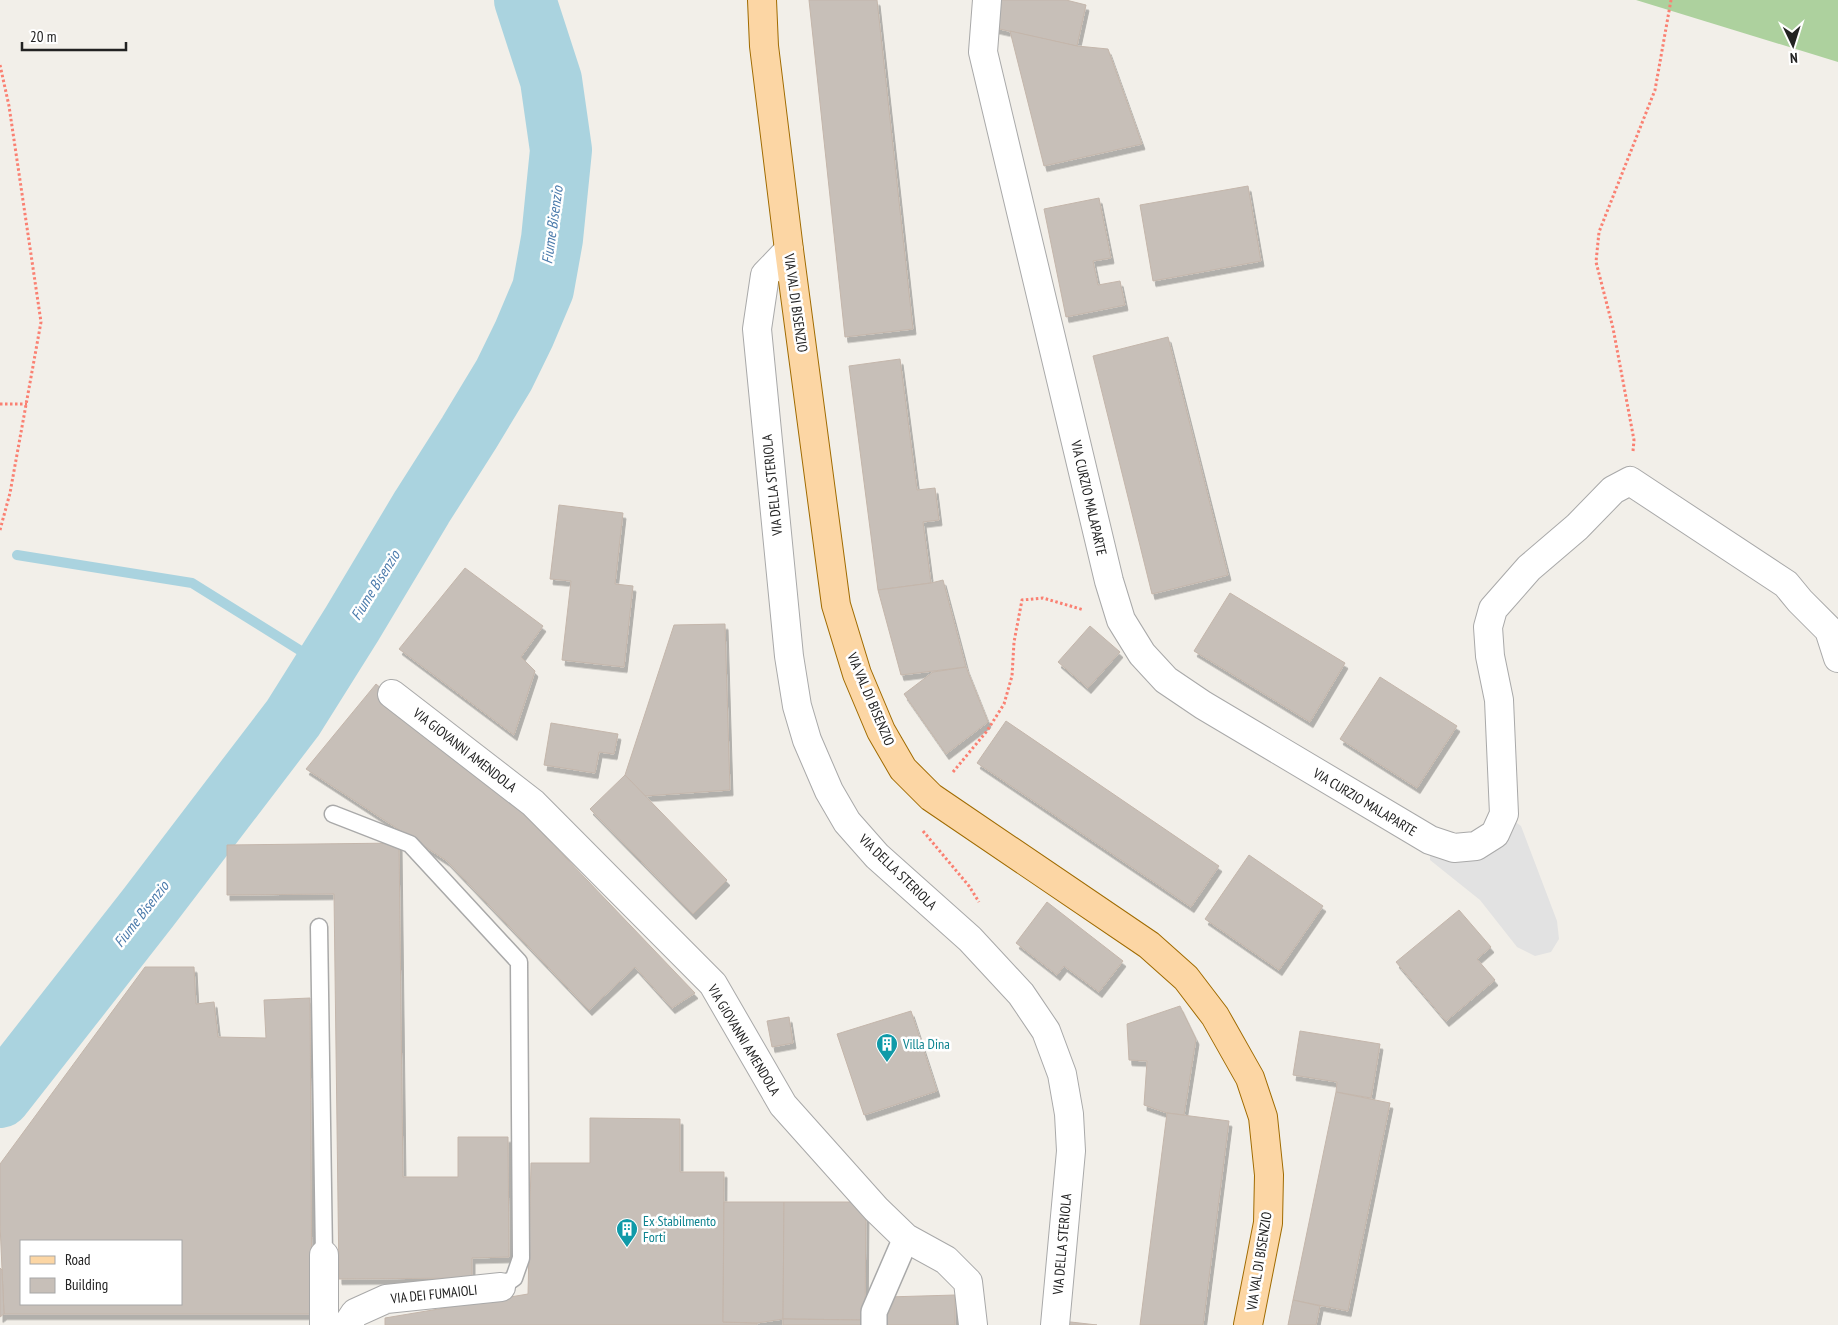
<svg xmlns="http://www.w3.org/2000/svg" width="1838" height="1325" font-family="'PT Sans Narrow',sans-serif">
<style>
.forest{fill:#add19e}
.parking{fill:#e2e2e2}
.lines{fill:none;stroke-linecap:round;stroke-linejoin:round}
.stream{stroke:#aad3df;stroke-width:10}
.river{stroke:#aad3df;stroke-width:62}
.building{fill:#c7bfb8;stroke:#c4b6ab;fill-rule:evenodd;filter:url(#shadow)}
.service-casing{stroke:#a9a9a9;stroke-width:19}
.pedestrian-casing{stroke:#a9a9a9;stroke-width:28}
.minor-casing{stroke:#a9a9a9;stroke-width:30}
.primary-casing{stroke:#a06b00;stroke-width:30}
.path{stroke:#fa8072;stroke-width:3;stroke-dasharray:2.5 2.5;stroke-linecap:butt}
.service{stroke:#fff;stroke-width:16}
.pedestrian{stroke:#fff;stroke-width:25}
.minor{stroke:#fff;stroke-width:28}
.primary{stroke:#fcd6a4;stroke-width:28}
.labels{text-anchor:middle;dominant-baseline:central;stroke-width:5;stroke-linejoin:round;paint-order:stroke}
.street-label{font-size:14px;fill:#222;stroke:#fff}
.culture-label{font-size:14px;fill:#0d838f;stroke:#fff;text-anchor:start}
.water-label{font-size:15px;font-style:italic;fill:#4a7aab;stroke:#fff}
</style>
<defs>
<filter id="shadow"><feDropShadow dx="3" dy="5.5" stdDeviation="0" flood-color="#0004"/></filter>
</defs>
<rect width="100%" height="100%" fill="#f2efe9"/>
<path class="forest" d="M1636,0H1838V62Z"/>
<path class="parking" d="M1504,814L1521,826L1557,921L1559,939L1551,952L1535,956L1517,947L1480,900L1430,860V840L1454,848Z"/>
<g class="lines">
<path class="stream" d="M17,555L192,583L325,666"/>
<path class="river" d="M0,1097L148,908L293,718L352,624L422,507L469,433L504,375L524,334L543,289L552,239L561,150L551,80L525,0"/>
</g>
<g class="building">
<path d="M809,0H877L913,329L845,337Z"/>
<path d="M1001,0H1066L1086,5L1077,46L995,28Z"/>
<path d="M1010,31L1077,46L1108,49L1142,144L1044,166Z"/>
<path d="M1248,186L1261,261L1153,281L1140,205Z"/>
<path d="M1099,198L1111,258L1093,261L1098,285L1120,281L1125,305L1066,317L1044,209Z"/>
<path d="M1168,337L1228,575L1152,594L1093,356Z"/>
<path d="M900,359L917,490L935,488L939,520L923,522L931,583L878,590L849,366Z"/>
<path d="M559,505L623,513L615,584L633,586L624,667L562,660L571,581L550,579Z"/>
<path d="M465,568L543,626L521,657L535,671L514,735L399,649Z"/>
<path d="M943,580L966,667L901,675L878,590L931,583Z"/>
<path d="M1230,593L1345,663L1310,722L1194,651Z"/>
<path d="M725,624L730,790L645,796L625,775L674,625Z"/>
<path d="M1090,626L1120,652L1088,688L1058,662Z"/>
<path d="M966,667L988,722L946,754L904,694L933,672Z"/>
<path d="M1380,677L1457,726L1417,788L1340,739Z"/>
<path d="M376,684L501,790L695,993L672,1008L635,967L589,1010L447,861L306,769Z"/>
<path d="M1006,721L1219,866L1191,907L977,763Z"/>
<path d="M551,723L618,734L614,754L599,752L595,773L544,765Z"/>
<path d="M625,775L727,880L693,914L590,809Z"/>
<path d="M399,843L403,1177H458V1137H508L509,1257L472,1258V1278L339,1279L334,894L227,895V845Z"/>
<path d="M1249,855L1323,906L1279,970L1205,919Z"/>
<path d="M1047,902L1123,961L1099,992L1064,966L1057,975L1016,943Z"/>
<path d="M1459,910L1491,947L1477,959L1495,980L1446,1021L1396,962Z"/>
<path d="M145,967H194L196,1004L214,1002L218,1037L266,1038L264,1000L310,998L312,1314H4L0,1224V1164ZM21,1241H181V1304H21Z"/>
<path d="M1180,1006L1196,1039L1184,1115L1167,1113L1144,1105L1147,1061L1129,1060L1127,1024Z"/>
<path d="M911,1011L937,1091L864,1115L837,1034Z"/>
<path d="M789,1017L793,1043L772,1047L767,1021Z"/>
<path d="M1300,1031L1380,1044L1371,1098L1336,1092L1337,1082L1293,1075Z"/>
<path d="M1336,1092L1390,1103L1348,1311L1293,1300Z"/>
<path d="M1167,1113L1229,1121L1203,1325H1140Z"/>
<path d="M590,1118L680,1119V1172H724L723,1322L757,1323V1325H385V1318L528,1294L531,1163H590Z"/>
<path d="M724,1202H784L783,1319L757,1323L723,1322Z"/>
<path d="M784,1202H866L865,1320L783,1319Z"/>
<path d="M0,1268L2,1270L4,1314L0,1317Z"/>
<path d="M955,1295V1325H887V1297Z"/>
<path d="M1293,1300L1320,1306L1316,1325H1288Z"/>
<path d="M783,1319L865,1320V1325H783Z"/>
<path d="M1062,1321L1097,1325H1061Z"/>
</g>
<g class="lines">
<g class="service-casing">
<g id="service">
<path d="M333,814L410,844L519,962L521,1258L514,1278L501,1287"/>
<path d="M319,927L324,1255"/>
</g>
</g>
<g class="pedestrian-casing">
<path id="pedestrian" d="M874,1325V1312L906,1238"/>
</g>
<g class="minor-casing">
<g id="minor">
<path d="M987,0L983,52L1109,581L1121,620L1142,654L1166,680L1203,705L1430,840L1454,848L1476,846L1495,834L1504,814L1499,700L1490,656L1488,627L1493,609L1529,568L1577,527L1613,490L1630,481L1786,584L1800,601L1829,630L1838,658"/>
<path d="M789,250L765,275L757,329L789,656L797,706L807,740L829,791L847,822L877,856L970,939L1021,994L1046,1031L1062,1074L1069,1114L1071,1151L1055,1325"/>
<path d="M392,694L533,803L713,984L783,1105L876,1209L906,1238L946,1260L968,1282L973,1325"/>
<path d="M324,1255V1325"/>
<path d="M347,1325L355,1313L386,1299L501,1287"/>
</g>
</g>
<g class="primary-casing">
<path id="primary" d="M762,0L764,46L789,250L836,605L857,674L881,731L903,769L931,797L1149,945L1186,978L1215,1016L1250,1078L1263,1117L1269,1175L1268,1223L1248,1325"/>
</g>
<g class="path">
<path d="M0,65L9,106L41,322L10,493L0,530"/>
<path d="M0,404H27"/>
<path d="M1633,451L1634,440L1613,328L1596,262L1599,232L1655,90L1671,0"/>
<path d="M953,772L987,731L1004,704L1012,676L1014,642L1022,600L1043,598L1084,610"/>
<path d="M923,831L969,886L979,902"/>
</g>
<use href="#service" class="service"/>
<use href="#pedestrian" class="pedestrian"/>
<use href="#minor" class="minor"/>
<use href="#primary" class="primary"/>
</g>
<defs>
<g id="building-pin" transform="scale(1.125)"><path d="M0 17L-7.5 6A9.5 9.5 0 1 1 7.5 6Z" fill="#0f9aa8" stroke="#fff"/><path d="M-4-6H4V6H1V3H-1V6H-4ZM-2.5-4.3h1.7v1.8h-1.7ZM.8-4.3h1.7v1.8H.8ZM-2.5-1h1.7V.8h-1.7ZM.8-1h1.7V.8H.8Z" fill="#fff"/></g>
</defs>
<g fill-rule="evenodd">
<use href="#building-pin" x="887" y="1044"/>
<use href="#building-pin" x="627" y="1229"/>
</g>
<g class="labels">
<g class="street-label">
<text transform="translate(796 303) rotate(82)">VIA VAL DI BISENZIO</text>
<text transform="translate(772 485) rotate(-96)">VIA DELLA STERIOLA</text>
<text transform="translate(1089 498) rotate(77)">VIA CURZIO MALAPARTE</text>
<text transform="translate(871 699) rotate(67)">VIA VAL DI BISENZIO</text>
<text transform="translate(465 750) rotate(38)">VIA GIOVANNI AMENDOLA</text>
<text transform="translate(1365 802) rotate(31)">VIA CURZIO MALAPARTE</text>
<text transform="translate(898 872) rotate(44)">VIA DELLA STERIOLA</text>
<text transform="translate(744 1040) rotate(59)">VIA GIOVANNI AMENDOLA</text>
<text transform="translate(1062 1244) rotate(-85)">VIA DELLA STERIOLA</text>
<text transform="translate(1259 1261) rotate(-81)">VIA VAL DI BISENZIO</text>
<text transform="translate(434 1294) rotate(-6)">VIA DEI FUMAIOLI</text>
</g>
<g class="culture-label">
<text x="903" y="1044">Villa Dina</text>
<text x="643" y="1221">Ex Stabilmento<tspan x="643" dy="16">Forti</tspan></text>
</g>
<g class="water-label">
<text transform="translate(552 225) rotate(-82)">Fiume Bisenzio</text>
<text transform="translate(375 585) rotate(-58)">Fiume Bisenzio</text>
<text transform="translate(141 914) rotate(-52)">Fiume Bisenzio</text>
</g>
</g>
<rect x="20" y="1240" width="162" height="65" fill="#ffffff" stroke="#a7a7a7"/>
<rect x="30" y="1256" width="25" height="8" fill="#fcd6a4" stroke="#a7a7a7"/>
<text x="65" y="1265" font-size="15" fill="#222222">Road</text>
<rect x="30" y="1278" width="25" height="15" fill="#c7bfb8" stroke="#a7a7a7"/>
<text x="65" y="1290" font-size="15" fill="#222222">Building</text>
<g transform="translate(1793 45) rotate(176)" stroke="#ffffff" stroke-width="4" paint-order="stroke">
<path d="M0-4L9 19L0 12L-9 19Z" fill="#222222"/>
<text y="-8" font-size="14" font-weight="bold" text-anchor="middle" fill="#222222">N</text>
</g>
<path d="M22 42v8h104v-8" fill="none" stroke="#222222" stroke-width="2.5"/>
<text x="30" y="42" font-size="15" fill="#222222" stroke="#ffffff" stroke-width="4" paint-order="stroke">20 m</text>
</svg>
